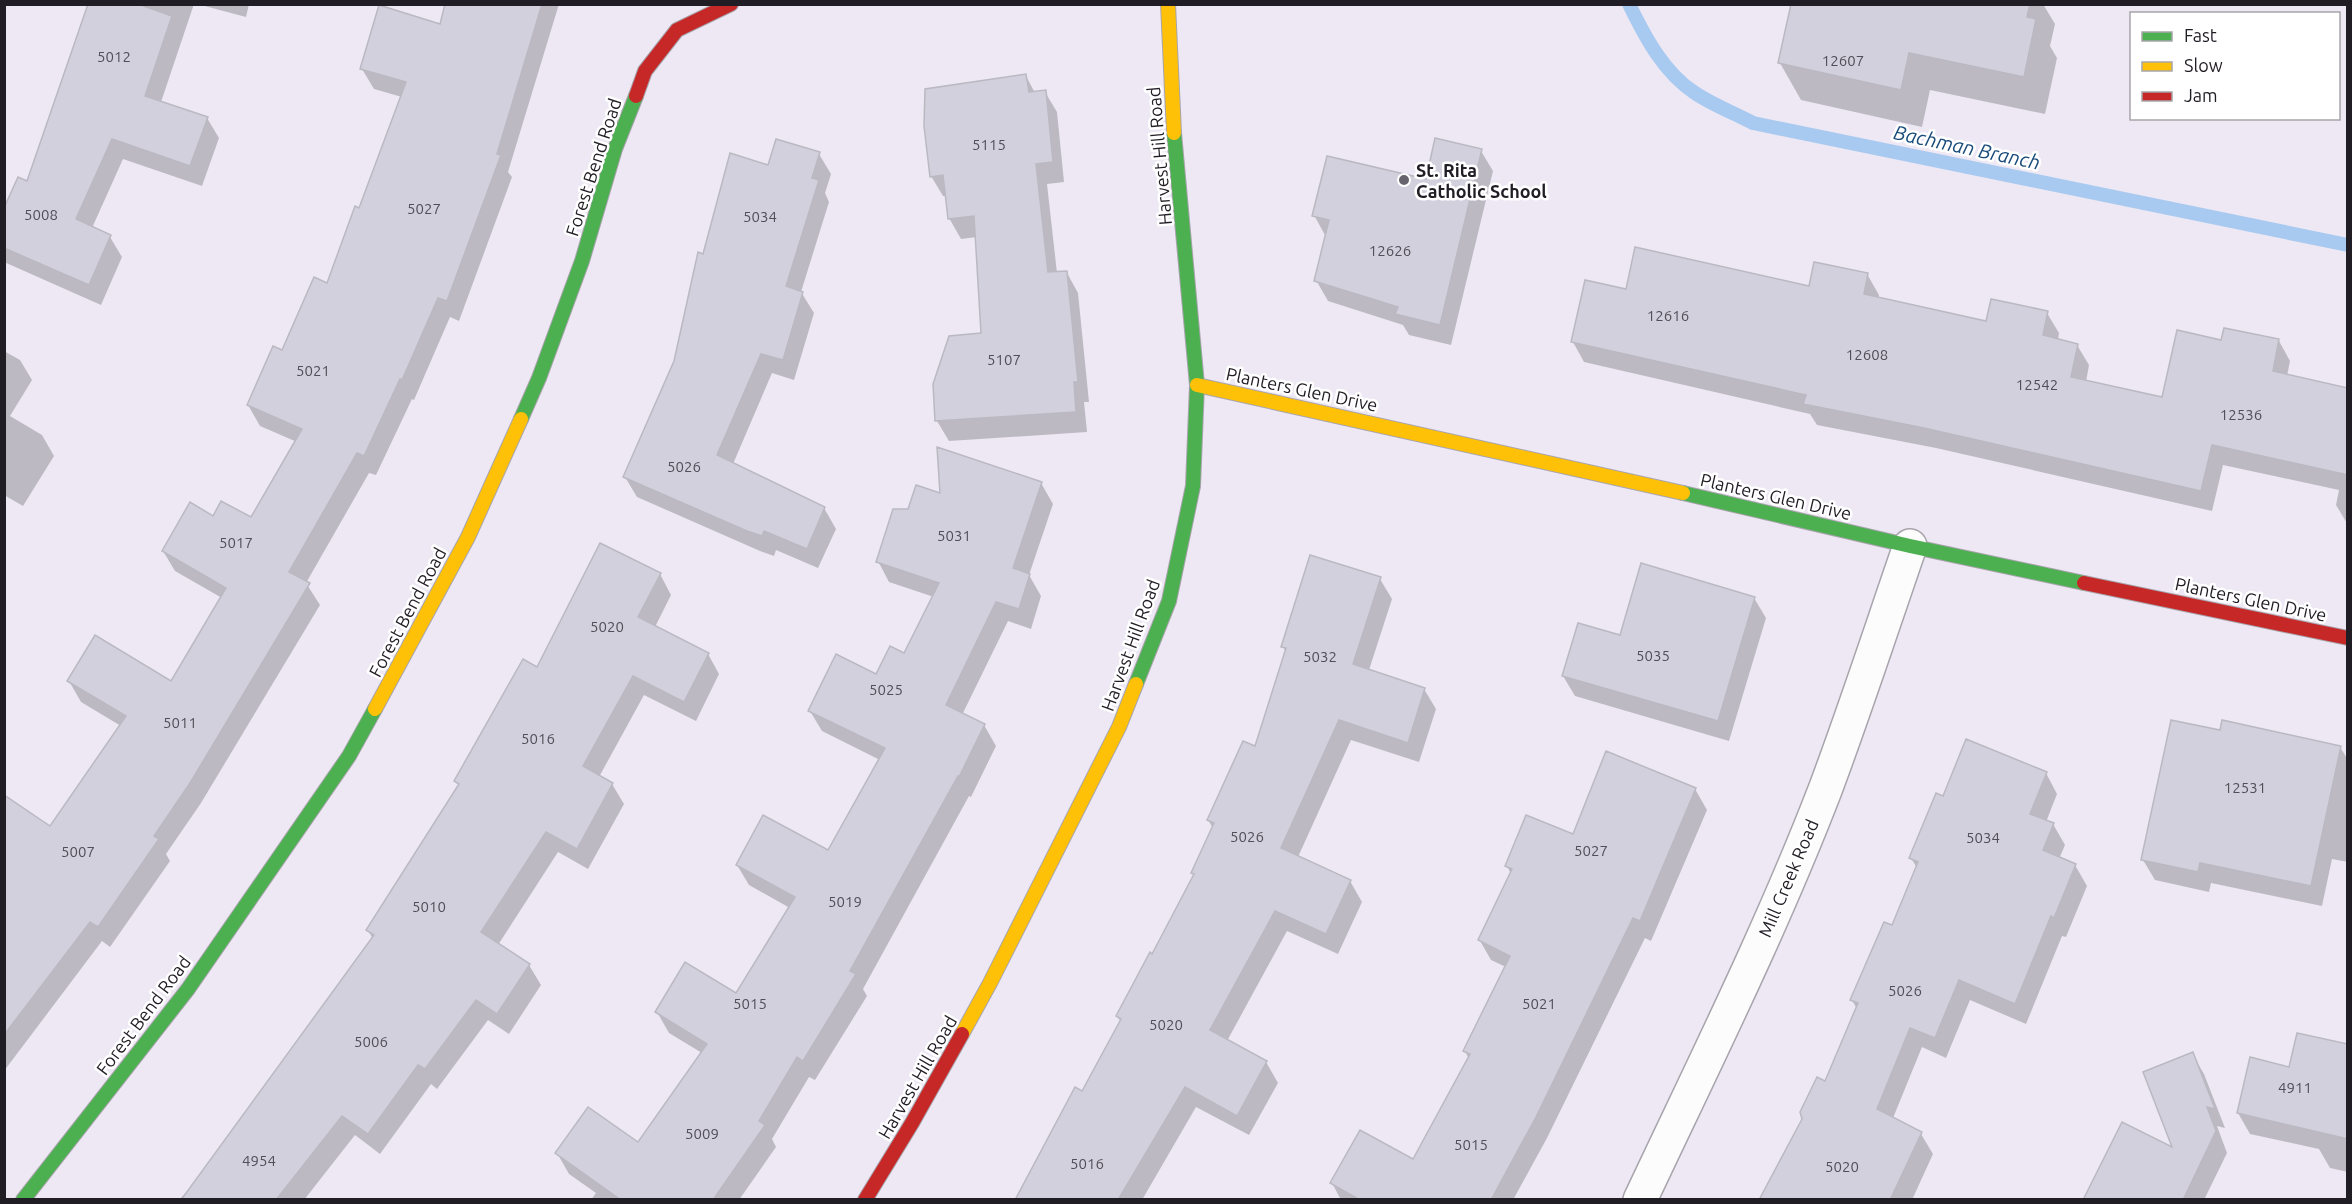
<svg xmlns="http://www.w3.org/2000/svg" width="2352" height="1204" font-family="Ubuntu,sans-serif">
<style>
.shadow{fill:#0003}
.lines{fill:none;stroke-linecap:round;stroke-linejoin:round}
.stream{stroke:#a9caf0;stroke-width:14}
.building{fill:#d2d0dc;stroke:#bab9c2;stroke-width:1.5}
.street-casing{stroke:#a8a4ac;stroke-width:36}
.fast-casing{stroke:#a8a4ac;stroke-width:16}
.slow-casing{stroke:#a8a4ac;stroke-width:16}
.jam-casing{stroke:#a8a4ac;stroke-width:16}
.street{stroke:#fcfcfd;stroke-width:33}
.fast{stroke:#4caf50;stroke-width:14}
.slow{stroke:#ffc107;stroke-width:14}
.jam{stroke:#c62828;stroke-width:14}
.poi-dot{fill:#68646d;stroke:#fff;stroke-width:2}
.labels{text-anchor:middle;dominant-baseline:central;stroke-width:5;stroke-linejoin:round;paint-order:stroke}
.number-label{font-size:15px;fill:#514e57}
.street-label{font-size:18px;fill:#211d25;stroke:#fff}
.poi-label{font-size:18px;font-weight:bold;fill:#211d25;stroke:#fff;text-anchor:start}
.water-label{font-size:20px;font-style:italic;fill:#184c7a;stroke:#fff}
</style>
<rect width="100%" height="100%" fill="#ede8f3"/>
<g class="shadow">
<path d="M90,4H194L161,102L207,118L219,138L202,186L123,159L92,228L110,237L122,257L101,305L4,262V212L28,183Z"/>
<path d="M197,4H249L246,17Z"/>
<path d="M447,4H559L508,172L512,177L459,321L450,317L414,400L412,399L376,475L369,473L306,583L320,605L201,803L166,854L170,861L110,947L102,941L4,1071V896L121,726L81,702L69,681L171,683L222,598L175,571L163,551L214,518L252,519L297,442L260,426L248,405L328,285L360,210L402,97L374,89L362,69L441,25Z"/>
<path d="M1792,4H2043L2055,24L2050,46L2057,58L2045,114L1930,90L1922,127L1801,100L1780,63Z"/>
<path d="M1026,76L1035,93L1045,92L1057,112L1064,182L1047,184L1057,273H1067L1078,293L1089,402H1084L1087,432L949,441L937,421L983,335L977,237L961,239L949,218L947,196H943L931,176Z"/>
<path d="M1481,151L1493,171L1451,345L1409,335L1403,325L1328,301L1316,280L1326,237L1314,215L1427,181Z"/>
<path d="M819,154L831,174L825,193L829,202L801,292L814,313L794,380L772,373L733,464L824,508L836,529L818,568L776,550L774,556L760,551L637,497L625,477L676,362L704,256L769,167Z"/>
<path d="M1867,274L1879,295L1878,298L1987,323L2047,313L2059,333L2058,340L2077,345L2089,365L2086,382L2164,399L2223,342L2279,341L2290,361L2287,376L2348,434V525L2336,505L2339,490L2223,465L2212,511L1936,448L1817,425L1810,414L1584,362L1573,342L1627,291L1810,288Z"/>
<path d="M4,351L20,360L32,380L10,416L42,435L54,456L23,506L4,495Z"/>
<path d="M1041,483L1053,504L1029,575L1041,596L1031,629L1008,621L962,715L984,725L996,746L971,797L969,796L863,989L867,996L815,1080L809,1077L772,1139L776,1147L739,1200H591L596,1193L569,1174L557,1153L638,1144L702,1053L669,1033L657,1012L737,995L790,908L749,885L737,865L828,852L880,760L822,731L810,711L877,676L905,655L934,597L889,582L878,561L909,511L942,495Z"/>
<path d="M660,574L671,595L655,627L708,654L719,674L696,721L644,695L599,777L612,784L624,804L588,869L558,852L498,945L529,965L541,985L509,1034L488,1020L437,1089L431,1084L380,1154L355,1135L304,1200H179L199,1178L373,939L368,930L459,787L456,781L537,669Z"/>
<path d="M1380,579L1392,599L1369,670L1424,689L1436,709L1419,762L1351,740L1298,857L1350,881L1362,902L1338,954L1287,931L1227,1041L1266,1062L1278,1083L1249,1135L1196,1107L1142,1200H1025L1121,1022L1117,1016L1153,956L1195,876L1193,873L1213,828L1208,820L1256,748L1286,653L1283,646Z"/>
<path d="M1754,598L1766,618L1729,741L1575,696L1563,676Z"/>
<path d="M2221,732L2340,747L2348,760V862L2332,859L2322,906L2211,883L2209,892L2155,880L2143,860Z"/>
<path d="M2046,773L2057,794L2046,822L2053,824L2065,845L2059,859L2075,865L2087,886L2066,937L2062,936L2026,1024L1970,1000L1946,1058L1922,1047L1893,1118L1921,1134L1933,1154L1912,1200H1760L1826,1084L1857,1009L1852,1000L1893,927L1917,868L1911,858L1944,798Z"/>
<path d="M1695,789L1707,810L1651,941L1645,938L1547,1138L1513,1200H1341L1332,1183L1414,1161L1469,1059L1465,1051L1506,967L1491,960L1479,939L1511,874L1507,866L1574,836Z"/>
<path d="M2348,1045V1172L2330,1168L2319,1149L2250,1134L2238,1113L2290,1069Z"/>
<path d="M2192,1054L2204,1074L2225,1128L2217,1126L2227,1153L2204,1200H2085L2175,1150Z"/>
</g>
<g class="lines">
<path class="stream" d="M1629,4C1645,37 1664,73 1695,93C1713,105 1734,113 1753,123L2348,245"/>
</g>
<g class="building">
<path d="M88,4H138L172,16L145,96L208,117L190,166L112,139L76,219L111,235L89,285L4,248V208L18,177L27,181Z"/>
<path d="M445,4H542L497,154L501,155L447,301L438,298L402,380L400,379L364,456L357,453L289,572L310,583L190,783L154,836L159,839L98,927L90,922L4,1035V795L50,826L126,716L67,681L95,635L171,681L226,588L162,551L190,502L213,516L221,501L251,517L302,429L247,405L273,346L282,350L314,277L327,283L355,206L359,208L406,82L360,69L379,5L440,24Z"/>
<path d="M1791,4H2030L2027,17L2036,19L2024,77L1909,53L1901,90L1778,63Z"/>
<path d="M1026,74L1029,92L1046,90L1053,162L1036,164L1048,272L1067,271L1078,382H1074L1076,412L935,421L933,384L949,336L981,333L974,216L948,219L943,175L930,177L924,126L925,89Z"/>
<path d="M1435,138L1482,149L1440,325L1395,314L1398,307L1314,281L1329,220L1312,216L1327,156L1426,179Z"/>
<path d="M776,139L820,152L812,178L819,180L786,286L803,292L783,360L761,354L717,455L825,507L807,549L764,531L762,536L747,531L623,477L674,361L698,252L703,254L730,153L768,165Z"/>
<path d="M1635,247L1809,286L1814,262L1868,273L1864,294L1986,321L1991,299L2048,311L2043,335L2078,344L2071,377L2162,397L2177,330L2221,340L2224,328L2279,339L2273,371L2348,388V475L2212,445L2201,491L1924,428L1803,404L1806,395L1571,342L1585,280L1626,289Z"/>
<path d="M937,447L1042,482L1013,568L1030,574L1019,609L996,602L946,705L985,724L959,777L958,776L850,971L856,974L803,1061L797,1057L759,1121L765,1125L713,1200H621L555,1153L588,1107L638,1142L707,1044L655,1012L685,962L736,993L795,897L736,865L763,815L828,850L885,748L808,711L836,654L876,674L890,646L904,653L939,583L876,562L893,509H908L916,485L940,493Z"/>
<path d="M600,543L661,573L638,617L709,653L684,702L633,676L583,766L613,783L577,849L546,832L481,932L530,964L497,1014L476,1000L425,1069L418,1065L368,1134L342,1116L276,1200H181L374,935L366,930L459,784L454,781L523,659L537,667Z"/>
<path d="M1310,555L1381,577L1353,664L1425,688L1408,743L1339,720L1281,848L1351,880L1326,934L1275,911L1210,1030L1267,1061L1237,1116L1185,1087L1118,1200H1015L1075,1087L1082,1091L1121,1019L1116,1016L1150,952L1152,954L1194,874L1191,873L1214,823L1207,820L1243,741L1255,746L1286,648L1281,647Z"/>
<path d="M1641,563L1755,597L1718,721L1562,676L1578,623L1620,635Z"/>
<path d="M2171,720L2220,730L2222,720L2341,746L2311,886L2200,863L2198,872L2141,860Z"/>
<path d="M1966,739L2047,772L2030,814L2054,823L2043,850L2076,864L2054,918L2051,916L2015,1004L1959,980L1935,1038L1910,1028L1877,1109L1922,1132L1890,1200H1759L1802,1119L1800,1112L1817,1077L1825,1081L1858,1003L1850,1000L1884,922L1892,925L1918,862L1909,858L1936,793L1943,796Z"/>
<path d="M1606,751L1696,788L1640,921L1633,918L1536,1117L1491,1200H1360L1330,1183L1360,1130L1413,1159L1470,1054L1463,1051L1510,956L1478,940L1512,869L1505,866L1526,815L1573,834Z"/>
<path d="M2297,1033L2348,1044V1139L2237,1113L2250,1057L2289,1067Z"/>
<path d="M2193,1052L2215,1109L2207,1107L2216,1131L2183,1200H2083L2122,1122L2172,1147L2143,1072Z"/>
</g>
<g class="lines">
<g class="street-casing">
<path id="street" d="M1640,1200C1704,1064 1771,930 1825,790C1855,710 1882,627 1910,546"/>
</g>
<g class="fast-casing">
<g id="fast">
<path d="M521,419L539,378L582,261L615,149L636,96"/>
<path d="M1683,493L1910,546L2084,583"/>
<path d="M1136,684L1169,601L1193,486L1197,385L1174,133"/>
<path d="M23,1200L188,989L349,756L375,709"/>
</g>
</g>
<g class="slow-casing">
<g id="slow">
<path d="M1168,4L1174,133"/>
<path d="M1197,385L1683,493"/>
<path d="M375,709L468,537L521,419"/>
<path d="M962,1034L990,983L1119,727L1136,684"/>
</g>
</g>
<g class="jam-casing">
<g id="jam">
<path d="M636,96L645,71L677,30L731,4"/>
<path d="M2084,583L2348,638"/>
<path d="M865,1200L912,1123L962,1034"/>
</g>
</g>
<use href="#street" class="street"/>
<use href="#fast" class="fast"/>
<use href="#slow" class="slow"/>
<use href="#jam" class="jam"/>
</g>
<circle class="poi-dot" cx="1404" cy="180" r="6"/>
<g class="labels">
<g class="number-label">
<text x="114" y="56">5012</text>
<text x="1843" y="60">12607</text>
<text x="989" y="144">5115</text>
<text x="424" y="208">5027</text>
<text x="41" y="214">5008</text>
<text x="760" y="216">5034</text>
<text x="1390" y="250">12626</text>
<text x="1668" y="315">12616</text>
<text x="1867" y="354">12608</text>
<text x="1004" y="359">5107</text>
<text x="313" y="370">5021</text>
<text x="2037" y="384">12542</text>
<text x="2241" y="414">12536</text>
<text x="684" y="466">5026</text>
<text x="954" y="535">5031</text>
<text x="236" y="542">5017</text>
<text x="607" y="626">5020</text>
<text x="1653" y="655">5035</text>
<text x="1320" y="656">5032</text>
<text x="886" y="689">5025</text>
<text x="180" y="722">5011</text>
<text x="538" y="738">5016</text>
<text x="2245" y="787">12531</text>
<text x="1247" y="836">5026</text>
<text x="1983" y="837">5034</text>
<text x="1591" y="850">5027</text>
<text x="78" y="851">5007</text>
<text x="845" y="901">5019</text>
<text x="429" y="906">5010</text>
<text x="1905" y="990">5026</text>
<text x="750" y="1003">5015</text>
<text x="1539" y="1003">5021</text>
<text x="1166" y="1024">5020</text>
<text x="371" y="1041">5006</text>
<text x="2295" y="1087">4911</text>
<text x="702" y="1133">5009</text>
<text x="1471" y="1144">5015</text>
<text x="259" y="1160">4954</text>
<text x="1087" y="1163">5016</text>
<text x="1842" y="1166">5020</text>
</g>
<g class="street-label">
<text transform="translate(1159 156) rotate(-95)">Harvest Hill Road</text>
<text transform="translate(593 167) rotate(-72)">Forest Bend Road</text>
<text transform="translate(1302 389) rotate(12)">Planters Glen Drive</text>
<text transform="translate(1776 496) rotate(13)">Planters Glen Drive</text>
<text transform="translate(2251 599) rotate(12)">Planters Glen Drive</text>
<text transform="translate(407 612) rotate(-62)">Forest Bend Road</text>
<text transform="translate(1130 645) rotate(-70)">Harvest Hill Road</text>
<text transform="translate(1788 878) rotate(-67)">Mill Creek Road</text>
<text transform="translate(143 1015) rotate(-53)">Forest Bend Road</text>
<text transform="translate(917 1077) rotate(-60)">Harvest Hill Road</text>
</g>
<g class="poi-label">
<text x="1416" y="170">St. Rita<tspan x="1416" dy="21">Catholic School</tspan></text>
</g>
<g class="water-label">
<text transform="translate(1967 147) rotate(12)">Bachman Branch</text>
</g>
</g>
<rect width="2352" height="1204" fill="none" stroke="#211d25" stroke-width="12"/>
<rect x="2130" y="12" width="210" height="108" fill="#ffffff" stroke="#a6a5a8" stroke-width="1.5"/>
<rect x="2142" y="32" width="30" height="9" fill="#4caf50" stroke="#a6a5a8" stroke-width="1.5"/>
<text x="2184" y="42" font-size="18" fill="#211d25">Fast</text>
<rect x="2142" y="62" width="30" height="9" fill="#ffc107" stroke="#a6a5a8" stroke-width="1.5"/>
<text x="2184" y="72" font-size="18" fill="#211d25">Slow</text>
<rect x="2142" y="92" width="30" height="9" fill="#c62828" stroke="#a6a5a8" stroke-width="1.5"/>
<text x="2184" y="102" font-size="18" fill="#211d25">Jam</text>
</svg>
